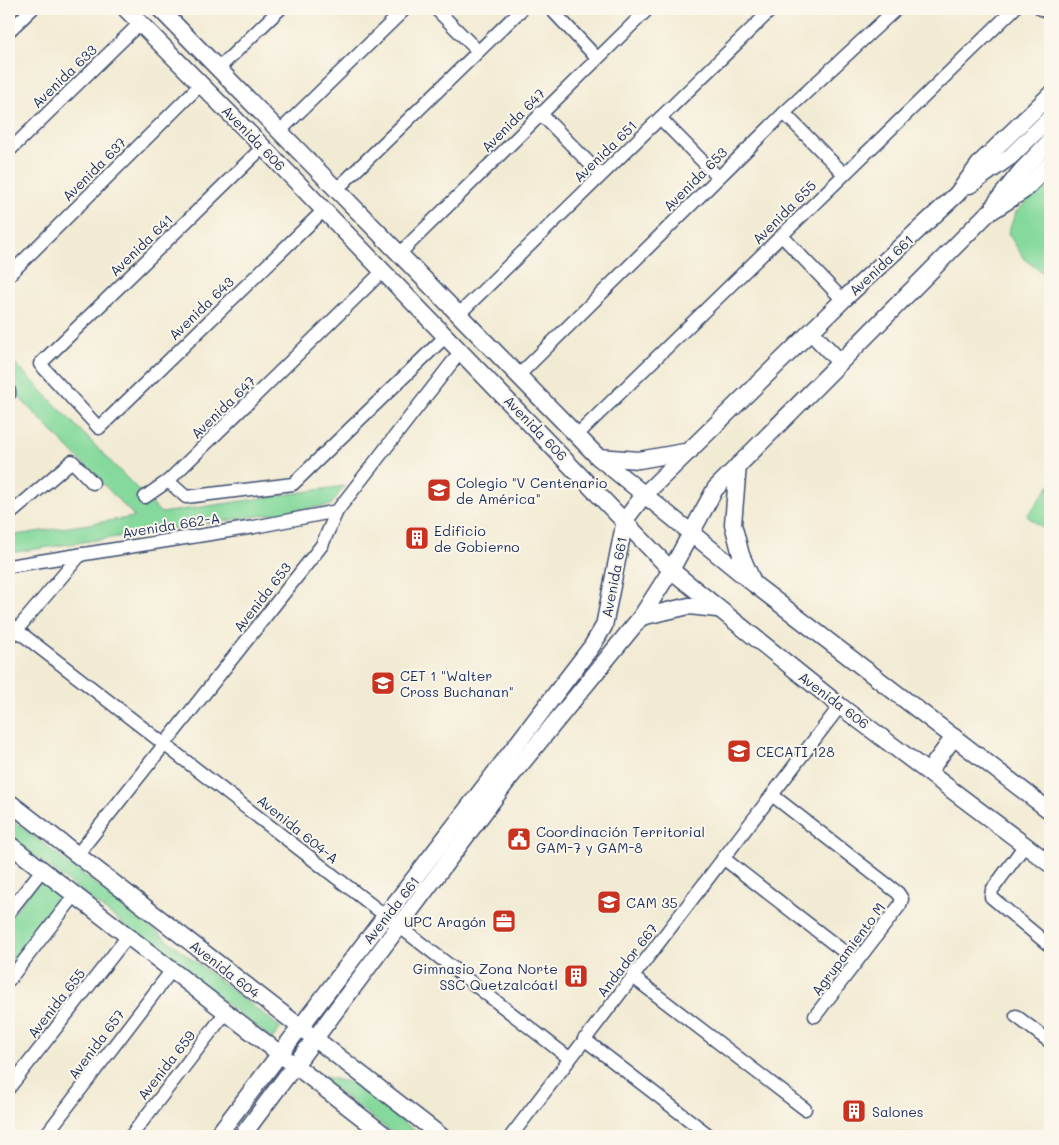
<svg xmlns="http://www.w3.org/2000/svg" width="1059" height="1145" font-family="Mali,sans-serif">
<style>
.green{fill:#85d99c;stroke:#50847d}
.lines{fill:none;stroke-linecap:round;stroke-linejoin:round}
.minor-casing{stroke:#3b4b70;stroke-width:15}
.tertiary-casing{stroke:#3b4b70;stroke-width:19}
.minor{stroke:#fff;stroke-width:12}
.tertiary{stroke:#fff;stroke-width:16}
.labels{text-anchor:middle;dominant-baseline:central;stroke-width:4;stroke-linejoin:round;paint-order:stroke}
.street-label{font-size:14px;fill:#1b2f5e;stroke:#fbf7ec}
.poi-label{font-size:14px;fill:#1b2f5e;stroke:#fbf7ec;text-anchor:start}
</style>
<rect width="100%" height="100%" fill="#fbf7ec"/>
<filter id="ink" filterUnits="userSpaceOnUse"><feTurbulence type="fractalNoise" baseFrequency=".02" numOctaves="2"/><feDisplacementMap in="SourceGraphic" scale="10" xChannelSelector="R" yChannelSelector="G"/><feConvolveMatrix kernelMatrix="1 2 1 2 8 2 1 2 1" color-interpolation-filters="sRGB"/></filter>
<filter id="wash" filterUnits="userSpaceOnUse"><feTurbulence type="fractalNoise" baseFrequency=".0096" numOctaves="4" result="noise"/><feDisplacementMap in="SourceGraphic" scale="20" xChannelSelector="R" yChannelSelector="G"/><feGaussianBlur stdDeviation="1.12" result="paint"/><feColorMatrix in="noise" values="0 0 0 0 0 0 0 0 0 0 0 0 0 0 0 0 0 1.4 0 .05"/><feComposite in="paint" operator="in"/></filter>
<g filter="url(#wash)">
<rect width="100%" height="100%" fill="#f2ebd4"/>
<g class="green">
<path d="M1050,179V278L1024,259L1008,233L1016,212Z"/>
<path d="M9,357L161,513L344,486L331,505L9,553V536L135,517L9,387Z"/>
<path d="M1050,485V534L1027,516Z"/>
<path d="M9,817L281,1028L272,1039L9,836Z"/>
<path d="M41,877L65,895L9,968V919Z"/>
<path d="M317,1075L352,1083L422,1136H396Z"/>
</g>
</g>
<g filter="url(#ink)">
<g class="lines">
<g class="minor-casing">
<g id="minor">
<path d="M436,9L478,51"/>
<path d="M551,9L597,58"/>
<path d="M1041,9L1050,13"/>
<path d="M9,31L32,9"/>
<path d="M219,68L280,9"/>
<path d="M540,113L601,175"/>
<path d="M784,113L844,174"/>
<path d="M660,118L718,177"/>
<path d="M281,130L405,9"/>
<path d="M263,147L40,364L99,428L324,210"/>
<path d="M9,151L140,23"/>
<path d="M337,189L522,9"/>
<path d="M782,236L843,300"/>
<path d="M400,253L648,9"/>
<path d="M9,275L201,84"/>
<path d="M459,314L772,9"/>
<path d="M519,375L784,113L896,9"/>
<path d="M9,391V394"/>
<path d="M576,436L1014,9"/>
<path d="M168,481L186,497L293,484L446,336"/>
<path d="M145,497L168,481L383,271"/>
<path d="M9,515L72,461L93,483"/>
<path d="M9,566L254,527L337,511"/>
<path d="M9,624L569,1058"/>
<path d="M9,639L81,554"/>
<path d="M772,795L898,893L902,899L900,905L815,1016"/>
<path d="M1025,845L992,890L991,897L1050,946"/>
<path d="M77,855L322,545L337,511L461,351"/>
<path d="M723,858L856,961"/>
<path d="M9,912L42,870"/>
<path d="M633,977L805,1109"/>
<path d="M9,980L75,895"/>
<path d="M1016,1016L1050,1042"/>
<path d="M584,1039L710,1136"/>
<path d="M9,1088L128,936"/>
<path d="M45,1136L172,970"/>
<path d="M131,1136L226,1012"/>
<path d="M511,1136L840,706"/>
</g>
</g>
<g class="tertiary-casing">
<g id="tertiary">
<path d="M126,9L263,147L671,570L840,706L1050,864"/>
<path d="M160,9L598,457L754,584L1050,811"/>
<path d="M970,185L1010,157L1050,118"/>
<path d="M995,204L1022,170L1050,141"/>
<path d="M811,332L839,361"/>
<path d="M598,457L639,460L690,451"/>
<path d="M738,465L733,524L741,555L752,580"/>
<path d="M641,617L689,606L717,609"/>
<path d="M929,771L954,737"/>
<path d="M9,802L441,1136"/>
<path d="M9,844L386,1136"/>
<path d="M217,1136L592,646L604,626L625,520L644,495L843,300L957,194L981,162L1050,95"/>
<path d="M242,1136L508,780L641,617L671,570L715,489L987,214L1023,191L1050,164"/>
</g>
</g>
<use href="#minor" class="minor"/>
<use href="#tertiary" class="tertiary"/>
</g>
</g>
<defs>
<g id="school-square" transform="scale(1.25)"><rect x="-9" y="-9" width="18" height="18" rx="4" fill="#c8321e" stroke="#fbf7ec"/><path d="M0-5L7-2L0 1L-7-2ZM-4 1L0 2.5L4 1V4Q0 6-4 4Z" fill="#fff"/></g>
<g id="building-square" transform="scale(1.25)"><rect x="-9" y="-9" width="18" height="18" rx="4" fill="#c8321e" stroke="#fbf7ec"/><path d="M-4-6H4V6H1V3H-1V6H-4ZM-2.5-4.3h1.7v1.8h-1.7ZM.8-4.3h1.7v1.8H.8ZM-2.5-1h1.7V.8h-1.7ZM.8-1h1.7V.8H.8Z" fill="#fff"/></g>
<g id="university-square" transform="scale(1.25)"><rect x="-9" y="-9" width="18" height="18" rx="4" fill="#c8321e" stroke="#fbf7ec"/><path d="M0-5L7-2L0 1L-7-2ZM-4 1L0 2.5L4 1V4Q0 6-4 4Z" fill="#fff"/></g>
<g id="civic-square" transform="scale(1.25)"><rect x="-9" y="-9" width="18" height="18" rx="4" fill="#c8321e" stroke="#fbf7ec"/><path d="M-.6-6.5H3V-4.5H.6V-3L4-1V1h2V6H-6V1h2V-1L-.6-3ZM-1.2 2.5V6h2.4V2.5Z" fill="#fff"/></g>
<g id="office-square" transform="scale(1.25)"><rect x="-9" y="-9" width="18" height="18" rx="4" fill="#c8321e" stroke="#fbf7ec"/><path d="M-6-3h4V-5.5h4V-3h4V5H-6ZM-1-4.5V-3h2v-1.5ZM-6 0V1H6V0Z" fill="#fff"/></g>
</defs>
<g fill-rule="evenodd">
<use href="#school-square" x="439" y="490"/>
<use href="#building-square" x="417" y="538"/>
<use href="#university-square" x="383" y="683"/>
<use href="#university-square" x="739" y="751"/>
<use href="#civic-square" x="519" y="839"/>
<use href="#school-square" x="609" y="902"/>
<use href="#office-square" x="504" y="921"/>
<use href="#building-square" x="576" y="976"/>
<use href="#building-square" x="854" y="1111"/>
</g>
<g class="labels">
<g class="street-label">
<text transform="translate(64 76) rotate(-44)">Avenida 633</text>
<text transform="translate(513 120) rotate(-45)">Avenida 647</text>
<text transform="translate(254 138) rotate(46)">Avenida 606</text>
<text transform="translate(605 151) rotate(-44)">Avenida 651</text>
<text transform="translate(94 169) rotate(-45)">Avenida 637</text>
<text transform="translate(695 179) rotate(-45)">Avenida 653</text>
<text transform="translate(784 212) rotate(-45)">Avenida 655</text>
<text transform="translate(141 245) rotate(-44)">Avenida 641</text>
<text transform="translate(881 265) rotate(-43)">Avenida 661</text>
<text transform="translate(201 308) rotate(-44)">Avenida 643</text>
<text transform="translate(223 407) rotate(-44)">Avenida 647</text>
<text transform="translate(536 428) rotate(46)">Avenida 606</text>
<text transform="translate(171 525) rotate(-9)">Avenida 662-A</text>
<text transform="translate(614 577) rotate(-79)">Avenida 661</text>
<text transform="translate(262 597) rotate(-52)">Avenida 653</text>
<text transform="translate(834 700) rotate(37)">Avenida 606</text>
<text transform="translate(298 829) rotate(39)">Avenida 604-A</text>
<text transform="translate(391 910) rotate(-52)">Avenida 661</text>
<text transform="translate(848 949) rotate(-53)">Agrupamiento M</text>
<text transform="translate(627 960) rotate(-52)">Andador 667</text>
<text transform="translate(225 969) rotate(38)">Avenida 604</text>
<text transform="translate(56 1003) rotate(-52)">Avenida 655</text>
<text transform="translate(96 1044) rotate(-53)">Avenida 657</text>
<text transform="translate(166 1065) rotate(-52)">Avenida 659</text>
</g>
<g class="poi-label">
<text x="456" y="482">Colegio "V Centenario<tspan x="456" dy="16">de América"</tspan></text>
<text x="434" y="530">Edificio<tspan x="434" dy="16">de Gobierno</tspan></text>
<text x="400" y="675">CET 1 "Walter<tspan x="400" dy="16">Cross Buchanan"</tspan></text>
<text x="756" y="751">CECATI 128</text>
<text x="536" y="831">Coordinación Territorial<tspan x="536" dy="16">GAM-7 y GAM-8</tspan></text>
<text x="626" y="902">CAM 35</text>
<text x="486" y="921" text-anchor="end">UPC Aragón</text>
<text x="558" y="968" text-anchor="end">Gimnasio Zona Norte<tspan x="558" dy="16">SSC Quetzalcóatl</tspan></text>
<text x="872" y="1111">Salones</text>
</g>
</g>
<rect width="1059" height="1145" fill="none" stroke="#fbf7ec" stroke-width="30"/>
</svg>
